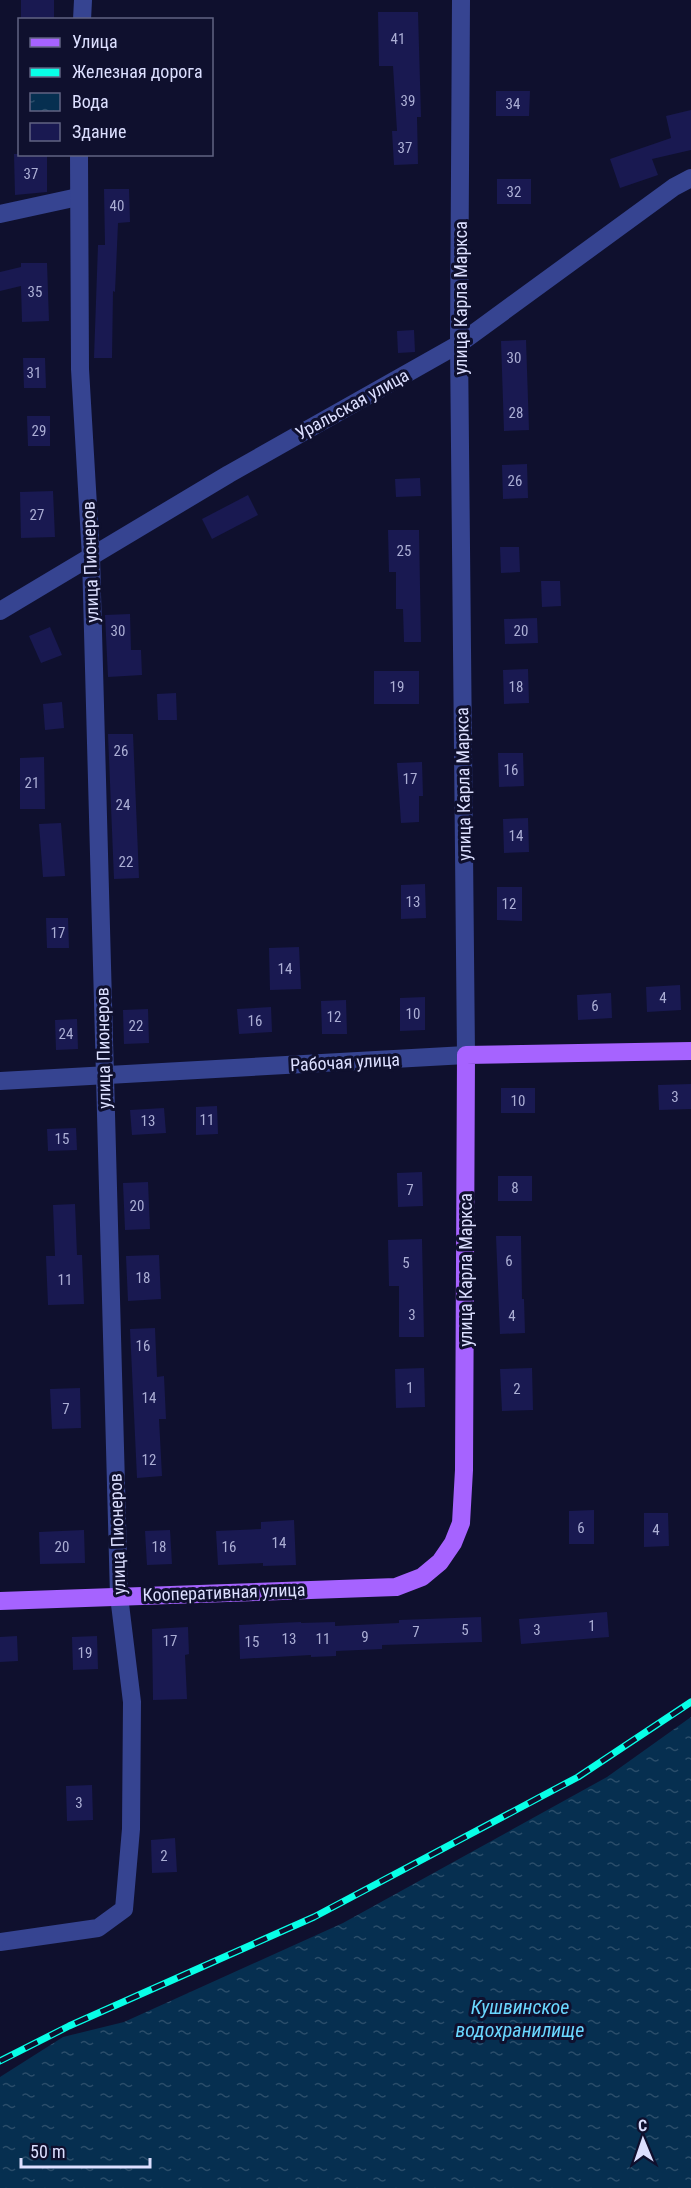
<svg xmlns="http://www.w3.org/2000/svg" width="691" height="2188" font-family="'Roboto Condensed',sans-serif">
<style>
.water{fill:url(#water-ripples)}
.building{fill:#191951}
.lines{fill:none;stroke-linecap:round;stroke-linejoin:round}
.minor{stroke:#364491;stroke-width:18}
.major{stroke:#a663ff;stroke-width:18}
.rail-casing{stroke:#08ffe7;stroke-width:7}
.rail{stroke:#0f102e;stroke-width:4.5;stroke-dasharray:14;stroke-linecap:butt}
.labels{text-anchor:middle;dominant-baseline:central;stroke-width:6;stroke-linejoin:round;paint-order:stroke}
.number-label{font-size:15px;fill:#abaed4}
.street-label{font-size:18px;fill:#dcdfff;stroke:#0f102e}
.water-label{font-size:20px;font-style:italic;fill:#6ad7ff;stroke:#0f102e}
</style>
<defs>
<pattern id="water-ripples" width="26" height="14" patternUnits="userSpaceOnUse" patternTransform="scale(1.5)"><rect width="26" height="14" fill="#062f50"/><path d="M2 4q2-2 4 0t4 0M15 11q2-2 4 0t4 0" fill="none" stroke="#2a4d6a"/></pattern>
</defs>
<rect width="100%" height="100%" fill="#0f102e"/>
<path class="water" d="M691,1717V2188H0V2077L63,2037L124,2022L343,1923L607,1777Z"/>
<g class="building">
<rect x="21" y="0" width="33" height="20"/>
<path d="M378,12H418L421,117H417L418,164L394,165L392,131H397L393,66H379Z"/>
<path d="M496,91H530L529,116H496Z"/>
<path d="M691,110V150L652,159L658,175L620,188L610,159L671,138L666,116Z"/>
<path d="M14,154H47V192L15,195Z"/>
<rect x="497" y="179" width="34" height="25"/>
<path d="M104,189H129L130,222L118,223L115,292L113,291L112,358H94L98,245H105Z"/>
<path d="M21,263H47L49,321L22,322L21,286L0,291V272L21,267Z"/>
<path d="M414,330L415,352L398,353L397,331Z"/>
<path d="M526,340L529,430L504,431L501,341Z"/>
<path d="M23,358H45L46,388H24Z"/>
<path d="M27,416H50V446H28Z"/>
<path d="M527,464L528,498L503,499L502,465Z"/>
<path d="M420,478L421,496L396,497L395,479Z"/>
<path d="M53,491L55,537L21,538L20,492Z"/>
<path d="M248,495L258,515L212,539L202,519Z"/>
<path d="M388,530H419L421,642H404L403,609H396V572H389Z"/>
<path d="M500,547H519L520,572L501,573Z"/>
<path d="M541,581H560L561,606L542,607Z"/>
<path d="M130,614L131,650H141L142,675L108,677L105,615Z"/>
<path d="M537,618L538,643L505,644L504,619Z"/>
<path d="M50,627L62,655L41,663L29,636Z"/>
<path d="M528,669L529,703L504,704L503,670Z"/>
<rect x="374" y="671" width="45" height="33"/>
<path d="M176,693L177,720H158L157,694Z"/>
<path d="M62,702L64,728L45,730L43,704Z"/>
<path d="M108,734H133L139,878L114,879Z"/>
<path d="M498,753H523L524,786L499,787Z"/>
<path d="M44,757L45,809H20V758Z"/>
<path d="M422,762L423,796H419V822L401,823L397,763Z"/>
<path d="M528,818L529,852L504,853L503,819Z"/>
<path d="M61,823L65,876L43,877L39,824Z"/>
<path d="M425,884L426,918L401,919V885Z"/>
<path d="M497,887H522V921L497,920Z"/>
<path d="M46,918H68L69,948H47Z"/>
<path d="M299,947L301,989L270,990L269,948Z"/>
<path d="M680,985L681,1010L647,1012L646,987Z"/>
<path d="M611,993L612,1018L578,1020L577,995Z"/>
<path d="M425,997V1030L400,1031V998Z"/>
<path d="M346,1000L347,1034H322L321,1001Z"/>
<path d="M271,1007L272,1032L239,1034L237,1009Z"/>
<path d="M148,1009L149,1043L124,1044L123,1010Z"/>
<path d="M77,1019L78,1049L56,1050L55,1020Z"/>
<path d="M691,1084V1109L659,1110L658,1085Z"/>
<rect x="501" y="1088" width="34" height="25"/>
<path d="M217,1106L218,1134L196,1135V1107Z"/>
<path d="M164,1108L166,1133L132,1135L130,1110Z"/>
<path d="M76,1128L77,1150L48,1151L47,1129Z"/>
<path d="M422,1172L423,1206L398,1207L397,1173Z"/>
<rect x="498" y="1176" width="34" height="25"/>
<path d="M148,1182L150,1229L125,1230L123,1183Z"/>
<path d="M75,1204L77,1255H82L84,1304L48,1305L46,1256H55L53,1205Z"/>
<path d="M496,1236H521L522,1299H524L525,1333L500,1334Z"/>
<path d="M422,1239L424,1337H399V1286H389L388,1240Z"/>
<path d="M159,1255L161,1299L128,1301L126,1256Z"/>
<path d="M155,1328L157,1377L164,1376L166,1419H159L162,1476L137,1478L130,1329Z"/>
<path d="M424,1368L425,1407L396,1408L395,1369Z"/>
<path d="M532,1368L533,1410L502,1411L500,1369Z"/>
<path d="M80,1388L81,1428L52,1429L50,1389Z"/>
<path d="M594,1510V1544H569V1511Z"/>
<path d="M644,1513H668L669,1546L644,1547Z"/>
<path d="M294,1520L296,1565L263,1566V1563L218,1565L216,1531L261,1529V1522Z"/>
<path d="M84,1530L85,1563L40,1564L39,1532Z"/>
<path d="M170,1530L172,1564L147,1565L145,1531Z"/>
<path d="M607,1612L609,1637L521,1644L519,1619Z"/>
<path d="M481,1617L482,1642L382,1645V1649L336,1651V1656L311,1657V1655L240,1659L239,1625L301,1622V1623L335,1622V1626L399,1623V1620Z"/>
<path d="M188,1627L189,1654L185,1655L187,1699L153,1700L152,1629Z"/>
<path d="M17,1636L18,1661L0,1662V1637Z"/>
<path d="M97,1636L98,1669L73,1670L72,1637Z"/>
<path d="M92,1785L93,1820L67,1821L66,1786Z"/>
<path d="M175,1838L177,1872L152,1873L151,1840Z"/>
</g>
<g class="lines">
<g class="minor">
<path d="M82,20L83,0"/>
<path d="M0,214L78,197"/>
<path d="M0,611L229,474L459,344L674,187L691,178"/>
<path d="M0,1081L466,1055L459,344L461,0"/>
<path d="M0,1942L98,1928L124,1909L131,1829L132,1702L119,1596L91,557L80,369L79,154"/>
</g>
<path class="major" d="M0,1601L396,1587L422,1577L440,1562L453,1543L461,1523L464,1470L466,1055L691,1051"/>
<g class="rail-casing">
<path id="rail" d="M0,2061L69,2026L314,1917L578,1777L691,1702"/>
</g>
<use href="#rail" class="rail"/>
</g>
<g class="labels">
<g class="number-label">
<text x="398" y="39">41</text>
<text x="408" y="101">39</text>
<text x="513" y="104">34</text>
<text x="405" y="148">37</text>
<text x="31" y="174">37</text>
<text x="514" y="192">32</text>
<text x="117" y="206">40</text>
<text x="35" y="292">35</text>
<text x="514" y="358">30</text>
<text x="34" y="373">31</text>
<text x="516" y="413">28</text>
<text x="39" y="431">29</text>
<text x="515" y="481">26</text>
<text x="37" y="515">27</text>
<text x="404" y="551">25</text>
<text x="118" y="631">30</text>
<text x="521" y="631">20</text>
<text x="397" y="687">19</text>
<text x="516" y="687">18</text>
<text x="121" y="751">26</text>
<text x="511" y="770">16</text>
<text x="410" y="779">17</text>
<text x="32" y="783">21</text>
<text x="123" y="805">24</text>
<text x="516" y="836">14</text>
<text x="126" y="862">22</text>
<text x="413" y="902">13</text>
<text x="509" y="904">12</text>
<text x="58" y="933">17</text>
<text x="285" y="969">14</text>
<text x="663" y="998">4</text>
<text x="595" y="1006">6</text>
<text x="413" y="1014">10</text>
<text x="334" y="1017">12</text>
<text x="255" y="1021">16</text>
<text x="136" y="1026">22</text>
<text x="66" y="1034">24</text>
<text x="675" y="1097">3</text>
<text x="518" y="1101">10</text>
<text x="207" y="1120">11</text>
<text x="148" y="1121">13</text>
<text x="62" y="1139">15</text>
<text x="515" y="1188">8</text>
<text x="410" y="1190">7</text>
<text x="137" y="1206">20</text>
<text x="509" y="1261">6</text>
<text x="406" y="1263">5</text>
<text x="143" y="1278">18</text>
<text x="65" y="1280">11</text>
<text x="412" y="1315">3</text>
<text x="512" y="1316">4</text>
<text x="143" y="1346">16</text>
<text x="410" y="1388">1</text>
<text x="517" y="1389">2</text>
<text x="149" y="1398">14</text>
<text x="66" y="1409">7</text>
<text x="149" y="1460">12</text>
<text x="581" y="1528">6</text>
<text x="656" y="1530">4</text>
<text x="279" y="1543">14</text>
<text x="62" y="1547">20</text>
<text x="159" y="1547">18</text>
<text x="229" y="1547">16</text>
<text x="592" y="1626">1</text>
<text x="465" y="1630">5</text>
<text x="537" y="1630">3</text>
<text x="416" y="1632">7</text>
<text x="365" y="1637">9</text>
<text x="289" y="1639">13</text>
<text x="323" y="1639">11</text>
<text x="170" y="1641">17</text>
<text x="252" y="1642">15</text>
<text x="85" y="1653">19</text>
<text x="79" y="1803">3</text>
<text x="164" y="1856">2</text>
</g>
<g class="street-label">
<text transform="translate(460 298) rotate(-90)">улица Карла Маркса</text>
<text transform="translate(352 404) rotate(-29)">Уральская улица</text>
<text transform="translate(90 562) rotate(-92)">улица Пионеров</text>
<text transform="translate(463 784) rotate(-91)">улица Карла Маркса</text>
<text transform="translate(103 1048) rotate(-91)">улица Пионеров</text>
<text transform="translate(345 1062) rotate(-3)">Рабочая улица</text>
<text transform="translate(465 1270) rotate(-90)">улица Карла Маркса</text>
<text transform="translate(117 1534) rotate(-92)">улица Пионеров</text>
<text transform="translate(224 1592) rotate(-2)">Кооперативная улица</text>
</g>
<g class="water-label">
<text x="520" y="2007">Кушвинское<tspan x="520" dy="23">водохранилище</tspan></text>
</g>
</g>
<rect x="18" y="18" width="195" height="138" fill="#0f102e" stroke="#616382" stroke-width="1.5"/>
<rect x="30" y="38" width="30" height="9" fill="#a663ff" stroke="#616382" stroke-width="1.5"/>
<text x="72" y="48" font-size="18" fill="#dcdfff">Улица</text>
<rect x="30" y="68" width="30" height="9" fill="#08ffe7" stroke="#616382" stroke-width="1.5"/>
<text x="72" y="78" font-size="18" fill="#dcdfff">Железная дорога</text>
<rect x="30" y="93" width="30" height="18" fill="url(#water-ripples)" stroke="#616382" stroke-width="1.5"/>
<text x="72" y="108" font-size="18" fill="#dcdfff">Вода</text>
<rect x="30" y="123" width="30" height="18" fill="#191951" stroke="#616382" stroke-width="1.5"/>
<text x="72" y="138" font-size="18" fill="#dcdfff">Здание</text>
<g transform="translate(643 2140) rotate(358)" stroke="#0f102e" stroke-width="4.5" paint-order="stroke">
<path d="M0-4.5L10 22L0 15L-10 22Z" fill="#dcdfff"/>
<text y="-9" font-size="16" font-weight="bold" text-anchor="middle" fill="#dcdfff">С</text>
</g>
<path d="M21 2158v9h129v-9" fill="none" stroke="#dcdfff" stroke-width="3"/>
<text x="30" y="2158" font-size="18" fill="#dcdfff" stroke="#0f102e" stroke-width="4.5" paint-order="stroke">50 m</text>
</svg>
